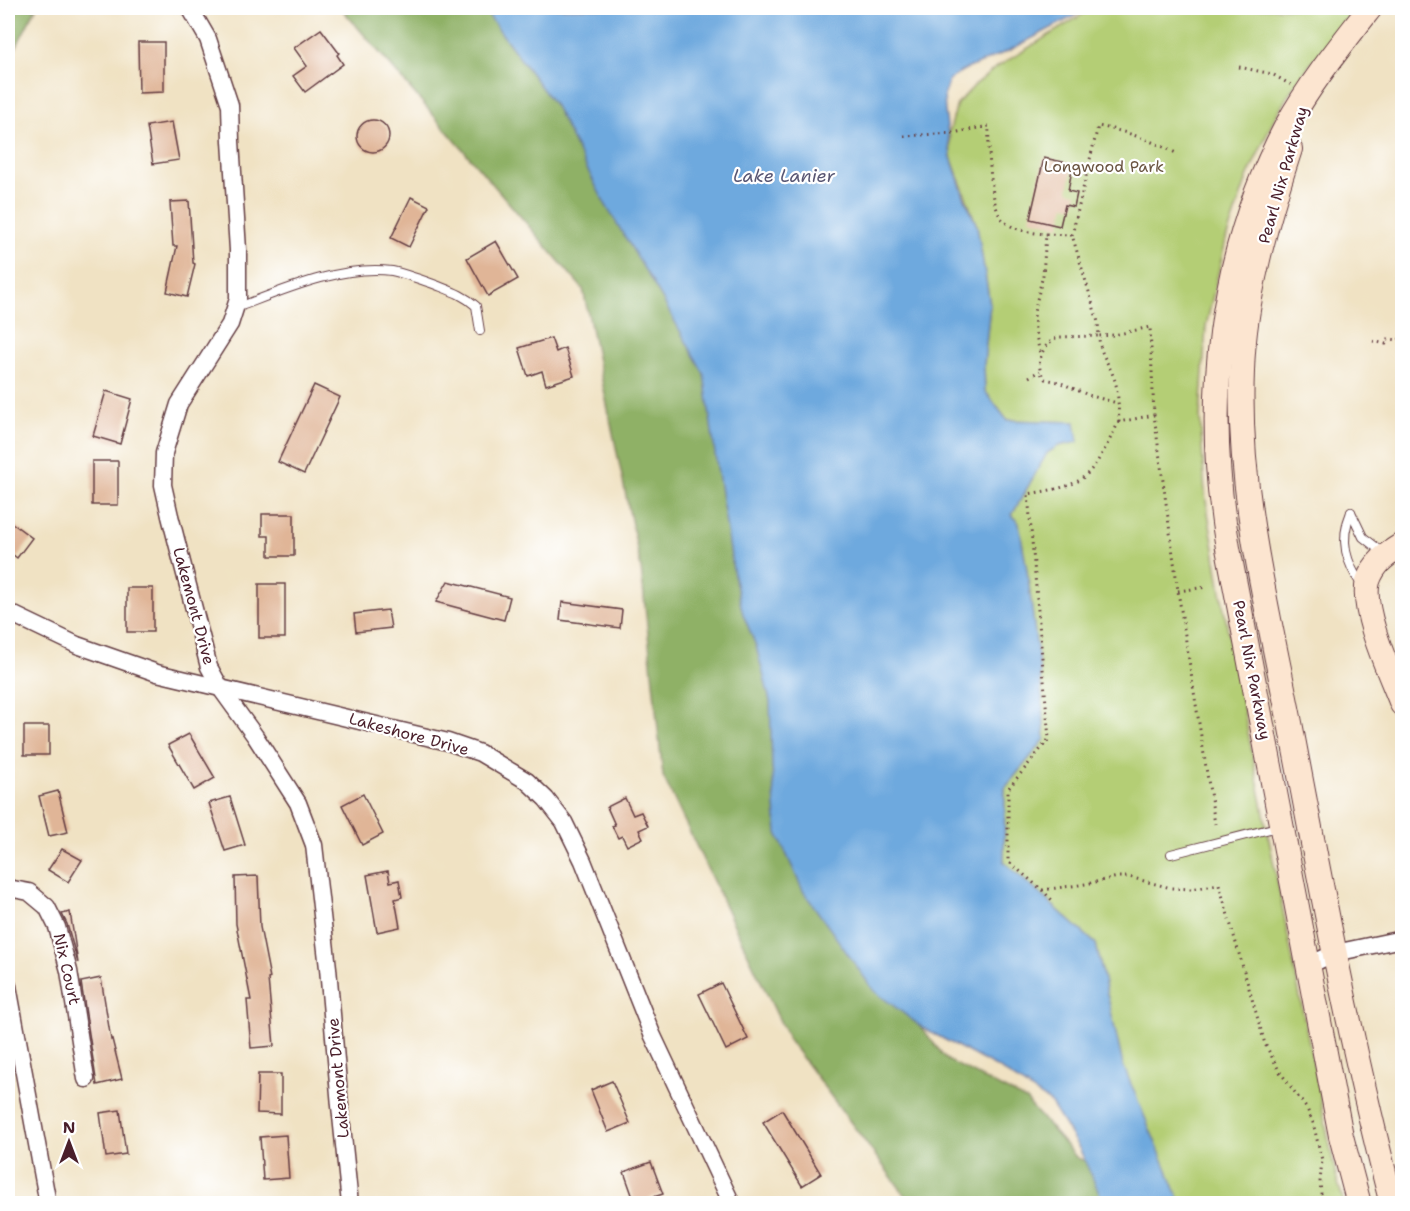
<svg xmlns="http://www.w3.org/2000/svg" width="1410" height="1211" font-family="'Shantell Sans',sans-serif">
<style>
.green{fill:#b4ce74;stroke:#7f7650;stroke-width:1.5}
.forest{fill:#8fb166;stroke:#6c6848;stroke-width:1.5}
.water{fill:#6ea9de;stroke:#5c6484;stroke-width:1.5}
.building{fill:#e0b597}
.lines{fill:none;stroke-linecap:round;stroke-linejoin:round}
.lane-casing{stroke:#633c42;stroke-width:10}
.street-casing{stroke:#633c42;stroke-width:19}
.secondary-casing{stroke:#633c42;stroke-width:26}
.path{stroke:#633c42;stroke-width:3;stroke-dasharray:1.5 4.5;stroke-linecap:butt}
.lane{stroke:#fff;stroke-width:8}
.street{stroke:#fff;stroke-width:16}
.secondary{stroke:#fce5d0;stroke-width:24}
.labels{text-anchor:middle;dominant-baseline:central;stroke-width:4.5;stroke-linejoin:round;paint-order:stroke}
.park-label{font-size:16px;fill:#6a5441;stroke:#fff}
.street-label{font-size:16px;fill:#4a1f2b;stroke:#fff}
.water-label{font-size:18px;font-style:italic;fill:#585673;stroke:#fff}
</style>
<rect width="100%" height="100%" fill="#fff"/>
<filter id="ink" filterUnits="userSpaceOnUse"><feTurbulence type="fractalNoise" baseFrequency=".0167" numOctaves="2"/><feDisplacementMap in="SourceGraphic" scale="12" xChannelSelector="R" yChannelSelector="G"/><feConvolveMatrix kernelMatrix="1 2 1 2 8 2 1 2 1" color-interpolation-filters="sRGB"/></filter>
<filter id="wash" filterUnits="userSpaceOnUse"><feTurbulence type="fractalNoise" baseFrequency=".008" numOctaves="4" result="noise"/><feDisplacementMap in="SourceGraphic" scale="24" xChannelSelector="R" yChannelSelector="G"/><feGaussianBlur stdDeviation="1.35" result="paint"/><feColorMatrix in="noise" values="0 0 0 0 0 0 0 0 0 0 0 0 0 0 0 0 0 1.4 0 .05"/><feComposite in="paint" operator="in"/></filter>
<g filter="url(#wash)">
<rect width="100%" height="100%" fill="#f0e2c3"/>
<path class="green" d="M1093,8H1357L1312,62L1290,92L1273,121L1247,178L1226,239L1206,326L1200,416L1205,494L1224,610L1306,1028L1336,1176L1344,1203H1153L1096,944L1004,862L1005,788L1045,739L1040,673L1027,570L1012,515L1047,453L1058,446L1077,442L1075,422L1007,420L985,391L984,365L990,304L977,226L951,157L950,136L905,138V133L950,130L957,104L975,85L994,69Z"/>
<g class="forest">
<path d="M8,8H36L8,63Z"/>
<path d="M341,8H510L675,269L737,445L843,929L947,1060L1026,1100L1077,1158L1146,1181L1153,1203H911L789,1040L663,776L641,568L583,289Z"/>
</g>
<path class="water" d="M483,8H1089L1008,51L962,71L949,80L944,94L945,111L951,157L964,196L977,226L990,304L984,365L985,391L1007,420L1075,422L1078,442L1058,446L1047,453L1012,515L1019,523L1027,570L1040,673L1045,739L1005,788L1004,862L1096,944L1123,1065L1181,1203H1104L1079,1148L1050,1102L998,1068L923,1028L874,991L803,891L777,833L772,767L770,701L756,646L743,614L734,576L715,454L704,374L660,295L605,204L555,106Z"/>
<g id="blocks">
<g class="building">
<path d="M321,29L339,53L337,55L343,64L305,92L293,76L307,66L294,48Z"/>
<path d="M138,42H164V92L139,93Z"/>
<circle cx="373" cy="136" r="16"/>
<path d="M172,122L179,160L153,164L147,126Z"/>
<path d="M1044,158L1073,164L1068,191L1077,193L1074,207L1065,205L1060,226L1030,219Z"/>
<path d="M411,197L429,206L409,247L391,238Z"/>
<path d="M189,201L193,263L195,264L187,297L167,292L177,246H173L170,202Z"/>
<path d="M496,241L518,279L488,296L467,258Z"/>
<path d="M551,338L556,352L565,348L574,376L546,385L542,371L528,376L519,348Z"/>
<path d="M314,385L340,397L304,474L278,462Z"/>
<path d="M106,391L132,399L120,444L93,436Z"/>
<rect x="92" y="461" width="26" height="44"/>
<path d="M262,514H294V556H269V536H262Z"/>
<path d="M8,520L32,538L17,558L8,551Z"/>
<path d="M448,581L510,597L504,620L436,602Z"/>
<rect x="259" y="584" width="26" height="54"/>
<rect x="127" y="588" width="26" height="44"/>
<path d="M562,602L622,610L620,628L560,620Z"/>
<path d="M388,610L391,628L356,632L354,614Z"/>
<rect x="24" y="726" width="25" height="29"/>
<path d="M189,734L215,778L194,790L168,745Z"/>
<path d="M58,791L68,832L49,836L39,796Z"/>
<path d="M363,794L383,834L362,845L342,805Z"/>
<path d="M230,797L245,845L225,851L209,803Z"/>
<path d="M625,798L633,815L641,812L648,826L639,830L643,838L627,846L622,836L618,838L612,826L615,825L607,807Z"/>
<path d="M62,849L82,860L68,882L48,870Z"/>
<path d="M388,871L390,882L399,880L402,897L395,899L400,927L377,932L367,875Z"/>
<path d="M258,876L260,927L270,978L268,979L274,1046L251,1048L247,1000H251L236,924L235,877Z"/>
<path d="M70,912L78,963L67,924L62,914Z"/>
<path d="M101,978L111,1040L112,1039L122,1079L97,1085L81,982Z"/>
<path d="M721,983L748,1039L726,1050L699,994Z"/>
<path d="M258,1074H281V1114L257,1113Z"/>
<path d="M612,1081L630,1123L608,1132L591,1090Z"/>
<path d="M120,1110L126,1154L106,1157L100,1113Z"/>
<path d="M782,1110L821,1174L802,1186L763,1122Z"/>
<path d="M286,1135L289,1178L263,1180L260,1137Z"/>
<path d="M651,1162L663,1194L635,1203L624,1172Z"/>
</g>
</g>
</g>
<g filter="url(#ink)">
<use href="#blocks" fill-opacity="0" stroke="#633c42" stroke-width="1.5"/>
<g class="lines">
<g class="lane-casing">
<g id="lane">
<path d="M236,308C281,291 342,264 392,271C406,274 422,280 436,285C451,291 464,295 476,306L480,331"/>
<path d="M1351,512C1339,541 1346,563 1363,587"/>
<path d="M1351,512L1363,537L1386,555"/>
<path d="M1171,854L1281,826"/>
</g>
</g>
<g class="street-casing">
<g id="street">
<path d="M190,8L208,39L230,105L231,141L238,250V299L230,324L179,404L164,453L163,485L170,516L209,667L221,689L255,736L298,803L314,845L328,968L340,1106L350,1204"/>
<path d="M8,612L77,645L157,673L448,742L480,753L527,781L546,799L564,822L583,861L652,1034L732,1204"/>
<path d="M8,888L29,892L47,907L57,927L69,971L86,1079"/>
<path d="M1309,965L1335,953L1402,939"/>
<path d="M8,986L48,1204"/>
</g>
</g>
<g class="secondary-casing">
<g id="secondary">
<path d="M1290,149C1267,219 1244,298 1242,371C1237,492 1268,610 1291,728C1321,887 1351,1046 1392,1204"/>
<path d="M1402,545C1387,554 1374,563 1368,581C1360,611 1391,675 1402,704"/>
<path d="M1359,1204L1341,1136L1228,548C1203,406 1218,256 1286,127C1309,85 1341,45 1370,8"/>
</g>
</g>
<g class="path">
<path d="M1239,67L1272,74L1291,85"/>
<path d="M904,136L953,133L989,126C988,145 990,206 1002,219C1011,230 1032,233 1046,234"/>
<path d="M1072,235L1098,126C1129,132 1150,140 1178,154"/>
<path d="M1373,341L1386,344L1388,339L1399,340L1402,335"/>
<path d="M1041,358L1035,331L1034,312L1043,275L1046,234L1072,235L1098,322L1099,336L1058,337C1042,344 1033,365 1045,379L1059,382L1088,395L1117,403"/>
<path d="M1029,377L1040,371"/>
<path d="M1154,415L1150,327L1114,335L1099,336C1099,353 1109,363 1114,378C1119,391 1118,408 1119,422L1154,415L1178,591L1215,824"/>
<path d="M1119,422C1108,441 1098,469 1078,481C1064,489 1044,491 1028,494L1049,739L1008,789V861L1042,890L1086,884L1118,877H1129L1171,888L1192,889L1219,884L1265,1044L1280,1072L1307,1109L1313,1123L1322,1160L1320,1182L1322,1204"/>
<path d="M1178,591L1207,587"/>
<path d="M1042,890L1052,900"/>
</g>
<use href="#lane" class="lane"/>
<use href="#street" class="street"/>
<use href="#secondary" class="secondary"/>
</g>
</g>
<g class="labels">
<g class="park-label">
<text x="1104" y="166">Longwood Park</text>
</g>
<g class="street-label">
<text transform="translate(1283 175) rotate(-74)">Pearl Nix Parkway</text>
<text transform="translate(194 606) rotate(75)">Lakemont Drive</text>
<text transform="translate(1252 670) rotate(79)">Pearl Nix Parkway</text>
<text transform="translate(409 734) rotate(15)">Lakeshore Drive</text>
<text transform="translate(67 969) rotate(77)">Nix Court</text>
<text transform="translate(338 1078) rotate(-95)">Lakemont Drive</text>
</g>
<g class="water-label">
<text x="784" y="176">Lake Lanier</text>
</g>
</g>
<rect width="1410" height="1211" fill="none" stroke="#fff" stroke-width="30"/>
<g transform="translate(69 1142)" stroke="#ffffff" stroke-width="4.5" paint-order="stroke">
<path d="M0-4.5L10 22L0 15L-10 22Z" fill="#4a1f2b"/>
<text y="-9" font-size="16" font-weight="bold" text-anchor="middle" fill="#4a1f2b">N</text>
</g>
</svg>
